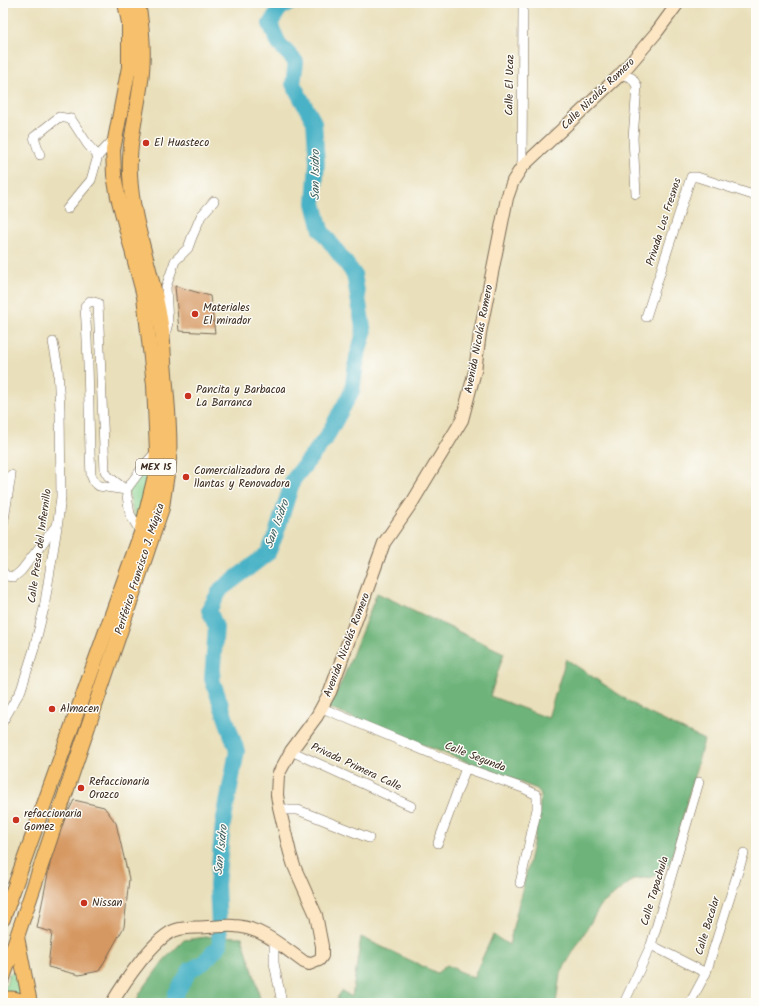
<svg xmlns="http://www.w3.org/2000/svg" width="759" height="1006" font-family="Kalam,sans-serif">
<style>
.green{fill:#88d28f;stroke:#627e56}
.forest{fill:#6eb47a;stroke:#546f4c}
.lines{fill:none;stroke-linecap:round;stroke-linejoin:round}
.river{stroke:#48b2c6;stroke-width:16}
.building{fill:#d69862}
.street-casing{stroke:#786955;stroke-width:10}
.secondary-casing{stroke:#786955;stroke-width:14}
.primary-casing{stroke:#786955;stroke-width:16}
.street{stroke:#fff;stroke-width:9}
.secondary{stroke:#fce6c4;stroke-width:12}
.primary{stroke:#f7c06c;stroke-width:14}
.poi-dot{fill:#c8321e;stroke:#fdfcf7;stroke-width:1.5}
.labels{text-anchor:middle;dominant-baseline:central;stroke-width:3;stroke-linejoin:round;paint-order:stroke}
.shield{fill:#fdfcf7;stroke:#75695f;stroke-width:1}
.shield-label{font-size:10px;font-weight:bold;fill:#3b2a1e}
.street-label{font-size:11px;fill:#3b2a1e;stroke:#fdfcf7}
.poi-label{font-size:11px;fill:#3b2a1e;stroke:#fdfcf7;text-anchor:start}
.water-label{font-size:12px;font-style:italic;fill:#406061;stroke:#fdfcf7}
</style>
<rect width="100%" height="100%" fill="#fdfcf7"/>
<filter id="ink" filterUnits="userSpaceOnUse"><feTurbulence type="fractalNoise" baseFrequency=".025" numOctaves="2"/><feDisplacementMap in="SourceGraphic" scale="8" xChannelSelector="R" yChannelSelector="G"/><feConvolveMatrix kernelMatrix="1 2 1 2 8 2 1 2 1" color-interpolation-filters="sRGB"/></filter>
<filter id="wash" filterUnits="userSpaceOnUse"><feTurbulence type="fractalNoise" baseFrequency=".012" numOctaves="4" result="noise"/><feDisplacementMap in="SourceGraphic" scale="16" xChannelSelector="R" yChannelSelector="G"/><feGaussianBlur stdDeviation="0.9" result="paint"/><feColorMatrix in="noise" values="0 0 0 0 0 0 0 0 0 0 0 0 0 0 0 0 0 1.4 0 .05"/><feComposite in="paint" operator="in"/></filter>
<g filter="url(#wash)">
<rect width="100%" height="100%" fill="#e9dfba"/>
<g class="green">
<path d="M153,460L138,525L133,512L128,491Z"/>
<path d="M14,972L18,975L26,1000L3,996L9,974Z"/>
</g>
<g class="forest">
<path d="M377,593L504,653L490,696L548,718L566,659L642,710L704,740L670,863L653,877L634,879L601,905L560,974L556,1003H338L337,998L342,991L352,997L361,937L437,973L447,965L473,978L493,935L509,945C520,894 536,845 541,794L537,789L328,708L342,681Z"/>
<path d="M214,936L242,937L256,981L261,1003H136L140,993L164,960L184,940Z"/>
</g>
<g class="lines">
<path class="river" d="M176,1003L175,995L190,970L203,963L220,945L217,885L223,824L237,751L212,679L216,627L209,610L221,589L245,571L268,553L276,534L293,480L326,438L352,391L357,357L364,333L354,274L321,230L314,203L317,162L314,122L293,84L296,62L279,44L270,24L280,8L291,3"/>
</g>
<g id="blocks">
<g class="building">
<path d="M175,286L210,296L215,333L179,331Z"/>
<path d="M74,800L104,807L116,823L129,879L124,927L99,971L79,975L48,967L52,932L37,928L55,839Z"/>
</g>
</g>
</g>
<g filter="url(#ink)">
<use href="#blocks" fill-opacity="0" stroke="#786955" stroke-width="1"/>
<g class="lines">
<g class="street-casing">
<g id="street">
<path d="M621,74L632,78L637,86L633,138L636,194"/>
<path d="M40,155L34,137L59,117L71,119L88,145L98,156"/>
<path d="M522,167L523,3"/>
<path d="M67,209L91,180L98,156L115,138"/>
<path d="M646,317L691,177H697L756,196"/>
<path d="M165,335L168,323L166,287L175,261L188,248L192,237L201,216L214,201"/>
<path d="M126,490L99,486L94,482L91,475C88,420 90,364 85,309V306L90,301L98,303L105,471L108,476L126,490L130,514L141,533"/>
<path d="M126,490L146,463L157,451"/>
<path d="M3,526L11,475"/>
<path d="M3,572L6,576L14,577L21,571L56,526"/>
<path d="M322,708L466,768L523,788L537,795V809L520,883"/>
<path d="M3,721L21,690L34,649L44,608L58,521L61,497L60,410L58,368L53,342"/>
<path d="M291,751L411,806"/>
<path d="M279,807L288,810H298L369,838"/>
<path d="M438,843L466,768"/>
<path d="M274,940V963L282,1003"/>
<path d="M651,945L706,973"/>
<path d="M624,1003L651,945L699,782"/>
<path d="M690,1003L706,973L744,853"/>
</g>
</g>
<g class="secondary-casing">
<path id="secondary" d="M112,1003C123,984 155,936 176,930C185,927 197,928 207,927C216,927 225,925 234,926C261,927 283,947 304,962L309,964L319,960L322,956V946L316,915L294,866L290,853L279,807L277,795L278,775L291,751L317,716L330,692L384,543L413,501L462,420L475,371L480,333L507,198L513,181L522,167L621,74L656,33L678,3"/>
</g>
<g class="primary-casing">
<g id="primary">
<path d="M3,919L141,533L155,476L157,451L154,385L144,296L118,197L114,175L113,150L129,67V23L125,3"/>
<path d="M17,937L30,1003"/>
<path d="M3,978L162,508C164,492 167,476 169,460C171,431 167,402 165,373C163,357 164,340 161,325C154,274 132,225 130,174C128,140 139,106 142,72C144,49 142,25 138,3"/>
<path d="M3,999C10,998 18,998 25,1003"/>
</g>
</g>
<use href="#street" class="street"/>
<use href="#secondary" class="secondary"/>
<use href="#primary" class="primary"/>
</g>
</g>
<g class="poi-dot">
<circle cx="146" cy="143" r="4"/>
<circle cx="195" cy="314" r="4"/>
<circle cx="188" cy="396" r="4"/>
<circle cx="186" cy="477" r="4"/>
<circle cx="52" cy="709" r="4"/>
<circle cx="81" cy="788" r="4"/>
<circle cx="16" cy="820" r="4"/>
<circle cx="84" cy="903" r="4"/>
</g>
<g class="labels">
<rect class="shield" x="136" y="459" width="40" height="16" rx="3"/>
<g class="shield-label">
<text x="156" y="467">MEX 15</text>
</g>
<g class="street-label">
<text transform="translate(510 85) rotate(-89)">Calle El Ucaz</text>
<text transform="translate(598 94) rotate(-44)">Calle Nicolás Romero</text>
<text transform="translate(664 222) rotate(-72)">Privada Los Fresnos</text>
<text transform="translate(479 339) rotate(-79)">Avenida Nicolás Romero</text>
<text transform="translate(40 546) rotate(-82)">Calle Presa del Infiernillo</text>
<text transform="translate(140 569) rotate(-72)">Periférico Francisco J. Múgica</text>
<text transform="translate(347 645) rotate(-69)">Avenida Nicolás Romero</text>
<text transform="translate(475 757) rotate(21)">Calle Segunda</text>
<text transform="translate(356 767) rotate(25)">Privada Primera Calle</text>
<text transform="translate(655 891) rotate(-73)">Calle Tapachula</text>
<text transform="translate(708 926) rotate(-73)">Calle Bacalar</text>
</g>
<g class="poi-label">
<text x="154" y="143">El Huasteco</text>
<text x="203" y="308">Materiales<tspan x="203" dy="13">El mirador</tspan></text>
<text x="196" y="390">Pancita y Barbacoa<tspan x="196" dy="13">La Barranca</tspan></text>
<text x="194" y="471">Comercializadora de<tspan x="194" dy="13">llantas y Renovadora</tspan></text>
<text x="60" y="709">Almacen</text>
<text x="89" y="782">Refaccionaria<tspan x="89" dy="13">Orozco</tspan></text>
<text x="24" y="814">refaccionaria<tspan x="24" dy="13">Gomez</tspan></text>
<text x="92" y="903">Nissan</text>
</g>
<g class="water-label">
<text transform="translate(315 175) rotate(-90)">San Isidro</text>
<text transform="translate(277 524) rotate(-70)">San Isidro</text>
<text transform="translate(221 850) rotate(-84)">San Isidro</text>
</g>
</g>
<rect width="759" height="1006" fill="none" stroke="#fdfcf7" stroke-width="16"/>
</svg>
